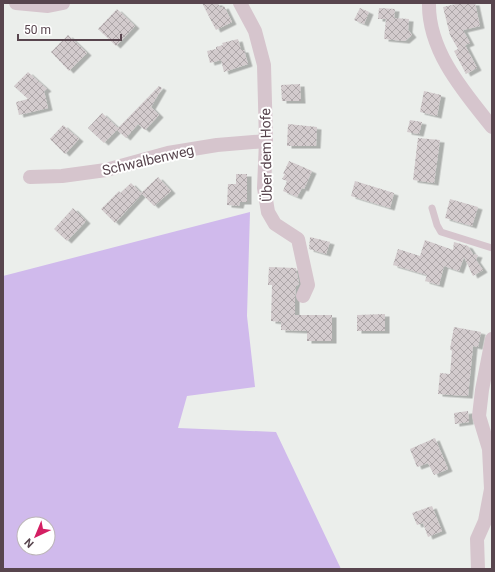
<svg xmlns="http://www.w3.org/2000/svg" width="495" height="572" font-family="Roboto,sans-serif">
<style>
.grass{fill:#d0baec;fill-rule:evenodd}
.building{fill:url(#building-cross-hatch);filter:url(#shadow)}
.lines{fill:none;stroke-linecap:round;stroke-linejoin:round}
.lane{stroke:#d6c5cd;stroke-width:7}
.street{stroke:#d6c5cd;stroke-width:14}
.labels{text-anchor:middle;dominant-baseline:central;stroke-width:4;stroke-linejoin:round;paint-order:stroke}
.street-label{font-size:14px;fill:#58454e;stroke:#fff}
</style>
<defs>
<pattern id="building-cross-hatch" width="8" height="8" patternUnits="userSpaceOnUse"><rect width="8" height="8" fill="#d3cbcd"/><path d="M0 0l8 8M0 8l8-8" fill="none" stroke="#aea7a9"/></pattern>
<filter id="shadow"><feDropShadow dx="4.5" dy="2.5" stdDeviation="0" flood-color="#0004"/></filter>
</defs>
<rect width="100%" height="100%" fill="#ebeeeb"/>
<path class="grass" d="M250,212L247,316L255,387L187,396L178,428L276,432L341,569H3V276ZM24,524H48V548H24Z"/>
<g class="building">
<path d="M202,3H218L220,8L224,6L232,22L216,30Z"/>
<path d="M460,3H475L480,26L463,30L470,43L465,45L477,68L466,74L454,51L458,49L450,35L443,7Z"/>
<path d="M360,8L369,12L364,24L354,20Z"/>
<path d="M379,8L395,9L394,18L409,19L408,30L412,35L405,41L384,39L386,19H378Z"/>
<path d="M117,9L135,26L116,46L98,29Z"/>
<path d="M68,35L87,53L69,71L51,52Z"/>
<path d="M238,39L241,50H244L248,64L224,72L221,60L210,63L207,51L216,49V47L223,45L222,43Z"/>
<path d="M28,72L47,89L44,91L48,108L19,115L16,102L28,99L14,86Z"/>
<path d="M300,84L301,101H282L281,85Z"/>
<path d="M159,86L162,88L151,107L159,115L145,130L138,124L126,138L117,130L104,143L88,128L102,113L118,128Z"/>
<path d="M424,91L441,95L437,116L420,112Z"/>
<path d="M410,120L422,122L419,134L407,132Z"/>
<path d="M288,124L317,127L316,146H287Z"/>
<path d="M63,125L79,139L65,154L50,139Z"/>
<path d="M418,138L440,140L434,183L413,180Z"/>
<path d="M289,161L312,171L304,189L302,188L297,197L283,191L287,181L282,179L285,174H283Z"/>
<path d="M236,174H247V202H240L239,206L227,205L228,184H236Z"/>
<path d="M158,177L171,191L154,206L141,193Z"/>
<path d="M355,181L394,193L390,208L351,196Z"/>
<path d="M131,183L142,194L115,223L101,209L119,191L120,193Z"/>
<path d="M450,199L478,207L472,226L445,218Z"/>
<path d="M73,208L86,221L67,241L54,229Z"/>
<path d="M310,237L330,242L326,254L309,249Z"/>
<path d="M425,240L453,250L454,242L468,246L473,254L478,255L476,260L483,270L473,276L464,257L459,271L444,266L439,285L425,281L427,275L393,265L398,249L420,256Z"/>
<path d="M269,267L296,268L299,284L296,286L295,296V315H332V341H307V331L281,330V322L271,321L272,285H268Z"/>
<path d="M385,314V331H357V315Z"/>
<path d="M454,327L481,332L478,347L473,346L468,396L438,394L440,373L450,374L452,351L450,349Z"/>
<path d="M468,411L469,422L455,424L454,413Z"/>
<path d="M435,438L448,469L434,475L428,463L417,467L410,449Z"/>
<path d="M432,506L442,531L428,537L423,523L417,525L412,513Z"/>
</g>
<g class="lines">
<path class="lane" d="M432,208L437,225L441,232L492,248"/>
<g class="street">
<path d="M16,3L48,6L63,3"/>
<path d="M240,3L255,31L264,65L266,141L264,188L268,212L275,224L298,239L308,285L303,296"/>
<path d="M429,3C428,51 464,92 492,127"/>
<path d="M30,177L62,176L106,170L168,153L217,145L266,141"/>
<path d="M478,569L477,539L485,521L491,489L489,449L479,416L482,390L492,339"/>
</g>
</g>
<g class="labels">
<g class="street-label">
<text transform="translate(266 155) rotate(-91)">Über dem Hofe</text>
<text transform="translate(148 160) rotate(-13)">Schwalbenweg</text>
</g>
</g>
<rect width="495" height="572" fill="none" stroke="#58454e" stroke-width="8"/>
<g transform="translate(36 536) rotate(224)"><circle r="19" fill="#ffffff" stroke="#bcb5b8"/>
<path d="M0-3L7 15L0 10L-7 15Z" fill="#d41f63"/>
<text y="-6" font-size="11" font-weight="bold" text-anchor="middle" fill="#58454e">N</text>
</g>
<path d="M18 34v6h103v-6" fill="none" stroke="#58454e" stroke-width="2"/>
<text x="24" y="34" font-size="12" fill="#58454e" stroke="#ffffff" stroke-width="3" paint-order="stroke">50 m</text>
</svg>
